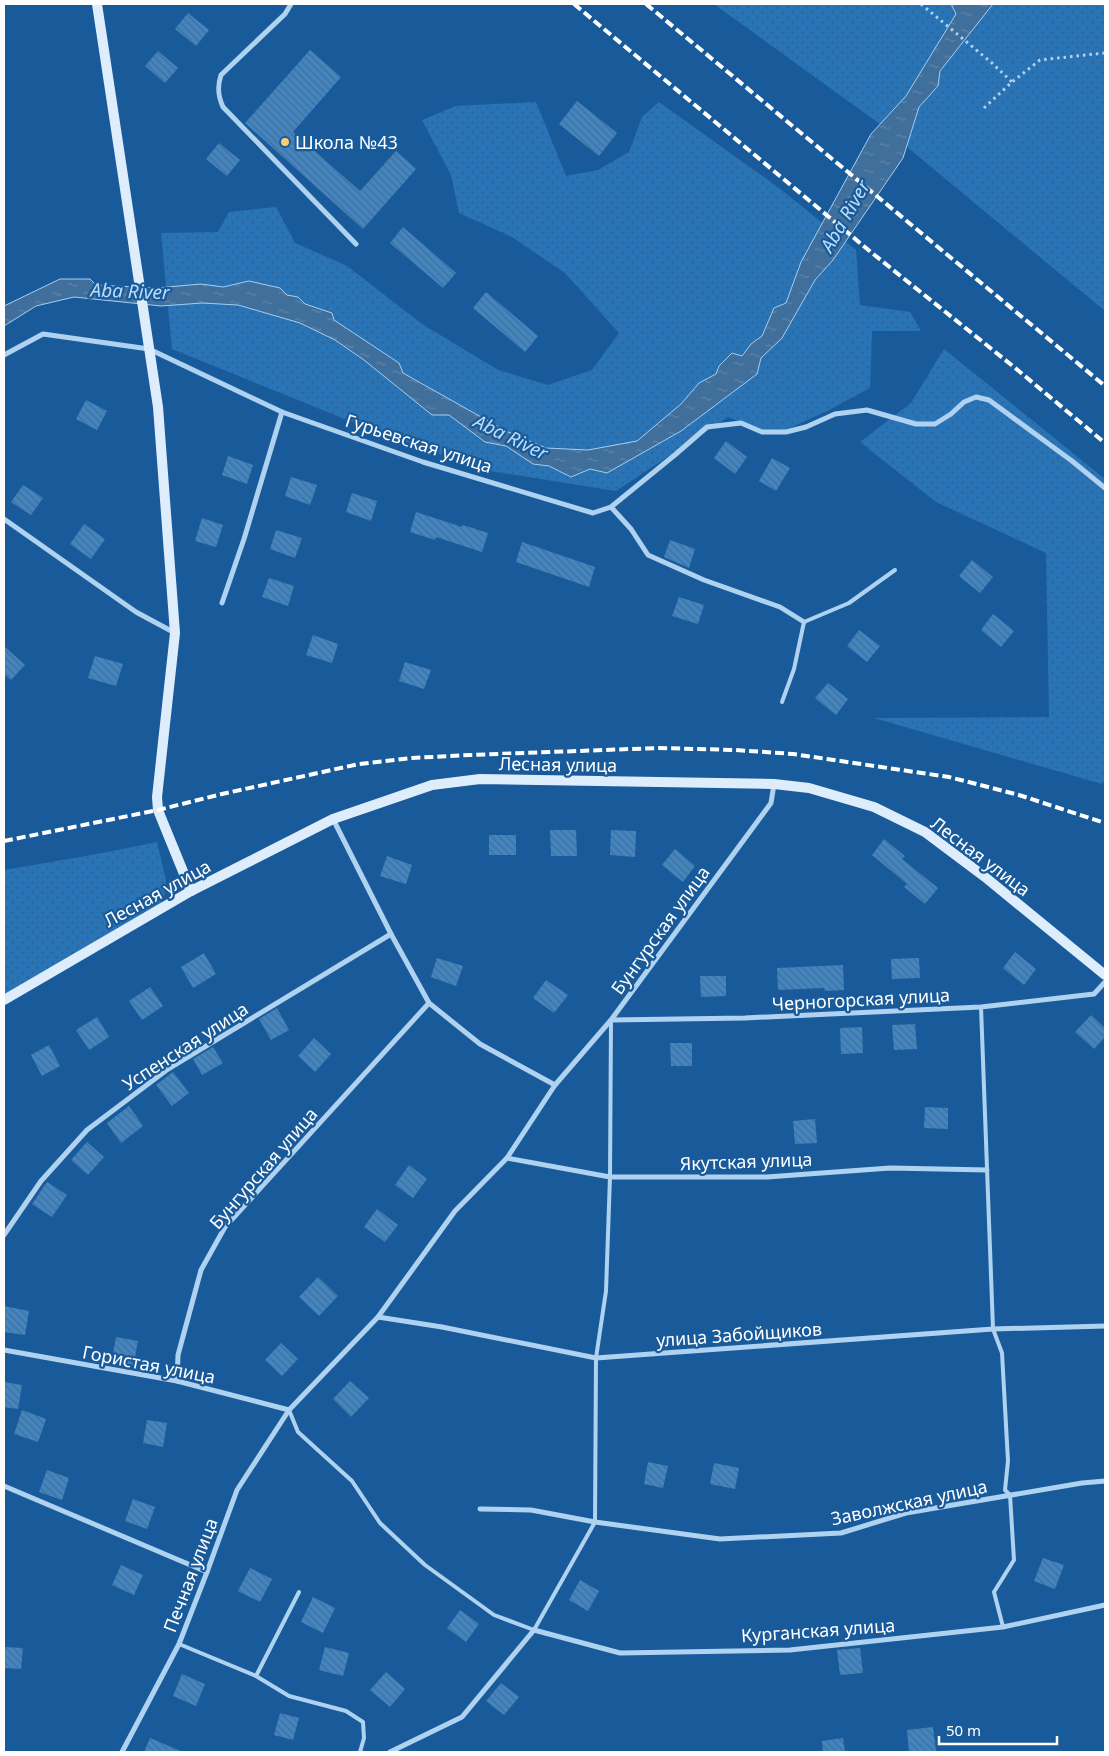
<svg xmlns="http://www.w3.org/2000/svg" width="1109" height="1756" font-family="'Noto Sans',sans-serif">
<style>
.grass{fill:url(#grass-dots)}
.water{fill:url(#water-ripples);stroke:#a2cef3}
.building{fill:url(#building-back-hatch)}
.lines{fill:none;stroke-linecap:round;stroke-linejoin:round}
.path{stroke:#afd2f1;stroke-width:3;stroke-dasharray:2.5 4;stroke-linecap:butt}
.lane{stroke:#afd2f1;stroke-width:4}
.street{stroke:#afd2f1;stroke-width:5}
.secondary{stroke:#deedfc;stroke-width:10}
.rail{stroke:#fff;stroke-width:4;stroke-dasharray:9 4;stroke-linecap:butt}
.poi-dot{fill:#ffcb70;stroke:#195b9a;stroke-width:2}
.labels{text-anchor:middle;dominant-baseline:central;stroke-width:4.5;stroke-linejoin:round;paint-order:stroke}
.poi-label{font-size:18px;fill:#fff;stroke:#195b9a;text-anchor:start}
.street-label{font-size:18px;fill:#fff;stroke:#195b9a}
.water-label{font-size:19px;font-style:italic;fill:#bcdcf8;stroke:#195b9a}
</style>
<defs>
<pattern id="grass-dots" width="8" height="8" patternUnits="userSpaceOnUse" patternTransform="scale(1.25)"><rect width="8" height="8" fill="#2974b7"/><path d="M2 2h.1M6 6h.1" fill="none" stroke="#3c5e7c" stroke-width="1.8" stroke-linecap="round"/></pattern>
<pattern id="water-ripples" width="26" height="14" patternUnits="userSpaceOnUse" patternTransform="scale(1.25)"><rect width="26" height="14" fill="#416f9c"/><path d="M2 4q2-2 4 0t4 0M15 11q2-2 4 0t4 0" fill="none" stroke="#5e85ab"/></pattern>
<pattern id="building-back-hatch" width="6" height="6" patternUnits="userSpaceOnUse" patternTransform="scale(1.25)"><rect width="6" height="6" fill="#4285c1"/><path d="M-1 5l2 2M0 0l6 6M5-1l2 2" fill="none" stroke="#466e92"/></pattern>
</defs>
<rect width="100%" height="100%" fill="#195b9a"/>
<g class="grass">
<path d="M714,4H1105V311L877,122Z"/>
<path d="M536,102L566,176L598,170L629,152L642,117L659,102L779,188L856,250L860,305L910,312L921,331H872L870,388L829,410L775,435L728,417L616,491L484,470L352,422L172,349L161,233L218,232L229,212L276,207L295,243L347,266L422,324L498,370L548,385L592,370L619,333L565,273L512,237L459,213L451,175L422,120L456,106Z"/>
<path d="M944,349L1105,479V780L1102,784L874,718L1049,717L1046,553L936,502L860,442L911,403Z"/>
<path d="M157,842L166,880L164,898L154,917L4,1000V870L92,855Z"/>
</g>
<path class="water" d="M951,4H993L940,71L938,86L919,107L903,158L833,260L815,280L782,338L761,358L757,374L681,431L607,473L590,469L571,477L549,466L533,464L506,446L485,442L449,415H432L364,360L335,340L300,323L238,305L202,303L161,306L74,297L36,306L4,326V306L60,279H90L96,285L157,288L201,284L223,287L249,281L280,288L287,295L298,297L305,304L332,313L334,320L399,363L403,373L506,431L546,448L588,450L637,441L681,404L699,383L716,374L719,366L732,353L742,356L751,344L762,336L774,308L786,303L801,262L871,134L906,96L956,14Z"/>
<g class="building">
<path d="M188,13L209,30L196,46L175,29Z"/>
<path d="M310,50L341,77L293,132L360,191L396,151L416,169L363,229L245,123Z"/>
<path d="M158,51L178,68L165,83L145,66Z"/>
<path d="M577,101L617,133L599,156L559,124Z"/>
<path d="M219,143L240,160L227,176L206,159Z"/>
<path d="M403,227L456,273L443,288L390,243Z"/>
<path d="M486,292L538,336L525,352L473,308Z"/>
<path d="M86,400L107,411L97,430L76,419Z"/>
<path d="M726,441L747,457L735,474L714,458Z"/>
<path d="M228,456L253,465L247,484L222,475Z"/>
<path d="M772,458L790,468L776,491L759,481Z"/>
<path d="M291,477L317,485L310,505L285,496Z"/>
<path d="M23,485L43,498L31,515L11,502Z"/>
<path d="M352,493L377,501L371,521L346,512Z"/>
<path d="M416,512L462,527L463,525L488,533L482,552L436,537L435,540L410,532Z"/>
<path d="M202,518L223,525L216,547L195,541Z"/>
<path d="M84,524L105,539L91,559L70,544Z"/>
<path d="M276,530L302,538L295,558L270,549Z"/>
<path d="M670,540L695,549L689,568L664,557Z"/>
<path d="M522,542L595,567L589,587L516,562Z"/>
<path d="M972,560L993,577L980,593L959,576Z"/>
<path d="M269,578L294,586L288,606L262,597Z"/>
<path d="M679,597L704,605L698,624L672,616Z"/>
<path d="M993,614L1014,631L1001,647L981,630Z"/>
<path d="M859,630L880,646L867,662L847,646Z"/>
<path d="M313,635L338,644L332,663L306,655Z"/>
<path d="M4,646L25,665L11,680L4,674Z"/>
<path d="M95,656L123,664L116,686L88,678Z"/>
<path d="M405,662L431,670L424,689L399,681Z"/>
<path d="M828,683L848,699L836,715L815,698Z"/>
<path d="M550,830H576L577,856H551Z"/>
<path d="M611,830L636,831L635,857L610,855Z"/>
<rect x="489" y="835" width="27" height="20"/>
<path d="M884,839L905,856L902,859L938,888L925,904L904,887L907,884L872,855Z"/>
<path d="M675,849L695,866L683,882L662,865Z"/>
<path d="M387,856L412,865L406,884L380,876Z"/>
<path d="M1015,952L1036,969L1024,985L1003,968Z"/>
<path d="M204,953L216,974L193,988L181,967Z"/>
<path d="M437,958L463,966L456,986L431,977Z"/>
<path d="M919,958L920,978L892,979L891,959Z"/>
<path d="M843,965L844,990L825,991L824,988L778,990L777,968Z"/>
<path d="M700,976H726V996L701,997Z"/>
<path d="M546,980L568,995L554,1013L533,998Z"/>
<path d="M150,987L163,1006L142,1020L129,1001Z"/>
<path d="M277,1008L289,1030L271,1040L259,1019Z"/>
<path d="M1091,1015L1105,1028V1037L1094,1049L1075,1032Z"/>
<path d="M97,1017L109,1037L89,1050L76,1030Z"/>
<path d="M915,1024L917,1049L894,1050L892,1025Z"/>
<path d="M862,1027L863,1053L841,1054L840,1028Z"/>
<path d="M314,1038L331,1054L315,1072L298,1056Z"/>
<path d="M670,1043H692V1066H671Z"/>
<path d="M49,1045L60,1066L42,1076L31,1055Z"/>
<path d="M213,1047L223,1063L202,1075L193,1059Z"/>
<path d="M173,1072L189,1093L172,1106L156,1085Z"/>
<path d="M129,1106L143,1126L121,1143L107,1123Z"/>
<path d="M925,1107L948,1108V1129L924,1128Z"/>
<path d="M815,1119L817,1143L795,1144L793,1121Z"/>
<path d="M87,1142L104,1157L88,1175L71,1160Z"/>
<path d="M409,1165L427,1179L413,1198L395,1185Z"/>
<path d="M47,1182L67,1195L52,1217L32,1204Z"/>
<path d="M377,1209L398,1225L385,1242L364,1227Z"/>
<path d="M318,1277L338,1296L319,1316L299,1297Z"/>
<path d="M4,1306L29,1311L25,1335L4,1332Z"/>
<path d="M116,1337L138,1341L133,1368L111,1364Z"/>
<path d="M281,1343L298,1359L282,1376L265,1360Z"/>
<path d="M350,1381L369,1398L351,1417L333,1399Z"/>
<path d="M4,1382L22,1385L18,1409L4,1407Z"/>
<path d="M22,1410L46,1419L38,1442L14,1434Z"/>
<path d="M147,1420L167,1423L163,1447L143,1443Z"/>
<path d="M648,1462L668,1466L663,1488L644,1484Z"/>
<path d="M714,1463L739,1468L735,1489L710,1484Z"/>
<path d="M47,1470L69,1478L62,1500L39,1492Z"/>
<path d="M133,1499L155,1507L147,1529L125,1521Z"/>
<path d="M1043,1558L1064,1565L1055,1589L1034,1581Z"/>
<path d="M121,1565L143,1575L134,1595L112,1585Z"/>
<path d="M250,1568L272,1579L260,1602L238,1591Z"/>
<path d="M580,1580L599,1591L588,1611L569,1600Z"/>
<path d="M313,1597L335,1608L323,1633L301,1622Z"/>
<path d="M460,1610L479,1624L466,1642L447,1628Z"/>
<path d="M4,1647L23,1648L21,1669L4,1668Z"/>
<path d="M325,1647L349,1653L343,1676L319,1670Z"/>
<path d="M860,1648L863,1673L840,1675L837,1650Z"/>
<path d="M386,1672L405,1689L390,1707L370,1690Z"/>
<path d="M182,1674L205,1684L196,1706L173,1696Z"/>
<path d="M501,1683L519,1697L504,1715L486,1701Z"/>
<path d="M280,1713L299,1718L293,1740L274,1735Z"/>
<path d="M933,1727L936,1751L909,1752L907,1730Z"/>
<path d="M150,1738L183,1752H144Z"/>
<path d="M843,1738L845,1752H823L822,1741Z"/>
</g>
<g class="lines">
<g class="path">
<path d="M921,4L992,63L1012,82"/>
<path d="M984,108L1012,82L1040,60L1104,53L1105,54"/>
</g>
<g class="lane">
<path d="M782,702L794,669L804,622L849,603L895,570"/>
<path d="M981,1007L993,1329L1002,1353L1008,1461L1005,1490L1010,1495L1014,1560L994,1592L1003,1627"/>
<path d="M289,1410L298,1432L352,1481L380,1523L425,1565L494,1615L534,1630L595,1522L596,1358L606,1291L610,1177L611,1020"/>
<path d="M179,1644L256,1676L299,1592"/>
<path d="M256,1676L289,1696L346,1711L363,1722L364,1738L360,1752"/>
</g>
<g class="street">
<path d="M291,4L285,14L221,75C217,87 218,96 223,107L356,244"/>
<path d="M4,355L43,334L149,349L282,412L423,462L593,513L611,507L631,529L648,555L704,580L780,607L804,622"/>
<path d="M611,507L676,454L707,427L741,423L762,432H786L806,427L835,414L867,410L916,424H935L951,414L964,402L976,397L989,400L1072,461L1105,488"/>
<path d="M4,519L136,612L175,633"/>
<path d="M222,603L244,539L282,412"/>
<path d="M333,819L391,934L429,1003L480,1044L555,1085"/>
<path d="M611,1020L745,1018L981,1007L1094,994L1105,982"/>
<path d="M507,1158L610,1177H767L890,1168L987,1170"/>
<path d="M4,1235L41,1181L87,1130L168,1069L391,934"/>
<path d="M378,1317L442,1327L596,1358L993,1329L1105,1326"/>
<path d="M4,1350L177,1381L289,1410"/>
<path d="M177,1381L178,1355L201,1270L225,1227L429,1003"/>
<path d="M4,1486L207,1572"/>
<path d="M480,1509L531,1510L595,1522L720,1539L841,1533L906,1513L1082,1483L1105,1481"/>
<path d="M122,1752L179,1644L207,1572L237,1490L289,1410L378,1317L455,1211L507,1158L555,1085L611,1020L771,803L774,784"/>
<path d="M390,1752L462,1717L534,1630L620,1653L790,1650L1003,1627L1105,1605"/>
</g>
<g class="secondary">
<path d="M97,4L158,407L175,633L157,797L158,810L162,820L191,891"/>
<path d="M4,1000L191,891L333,819L432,785L480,779L774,784L809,788L874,807L925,832L985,877L1105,975"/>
</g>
<g class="rail">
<path d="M574,4L872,253L1014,367L1105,443"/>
<path d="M646,4L1105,386"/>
<path d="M4,841L158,810L222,794L359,764L412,758L470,755L658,748L736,750L793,754L949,777L1019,795L1105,823"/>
</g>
</g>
<circle class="poi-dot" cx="285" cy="142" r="5"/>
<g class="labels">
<g class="poi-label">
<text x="295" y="142">Школа №43</text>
</g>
<g class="street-label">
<text transform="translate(419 443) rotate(18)">Гурьевская улица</text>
<text transform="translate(558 764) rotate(1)">Лесная улица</text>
<text transform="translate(981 856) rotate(37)">Лесная улица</text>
<text transform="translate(157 893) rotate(-29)">Лесная улица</text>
<text transform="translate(660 930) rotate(-54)">Бунгурская улица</text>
<text transform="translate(861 999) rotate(-3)">Черногорская улица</text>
<text transform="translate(185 1046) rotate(-33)">Успенская улица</text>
<text transform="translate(746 1161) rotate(-2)">Якутская улица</text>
<text transform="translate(263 1168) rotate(-49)">Бунгурская улица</text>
<text transform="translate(739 1334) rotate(-4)">улица Забойщиков</text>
<text transform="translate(149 1364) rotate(11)">Гористая улица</text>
<text transform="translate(909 1502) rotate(-12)">Заволжская улица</text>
<text transform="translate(190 1575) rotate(-69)">Печная улица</text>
<text transform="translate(818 1630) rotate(-4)">Курганская улица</text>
</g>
<g class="water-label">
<text transform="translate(845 216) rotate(-60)">Aba River</text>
<text transform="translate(130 291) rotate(2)">Aba River</text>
<text transform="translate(511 437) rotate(26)">Aba River</text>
</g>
</g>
<rect width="1109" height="1756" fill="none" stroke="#ffffff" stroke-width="10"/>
<path d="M939 1736v8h118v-8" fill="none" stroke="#ffffff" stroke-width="2.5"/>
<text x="946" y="1736" font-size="15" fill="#ffffff" stroke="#195b9a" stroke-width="4" paint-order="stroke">50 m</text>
</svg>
